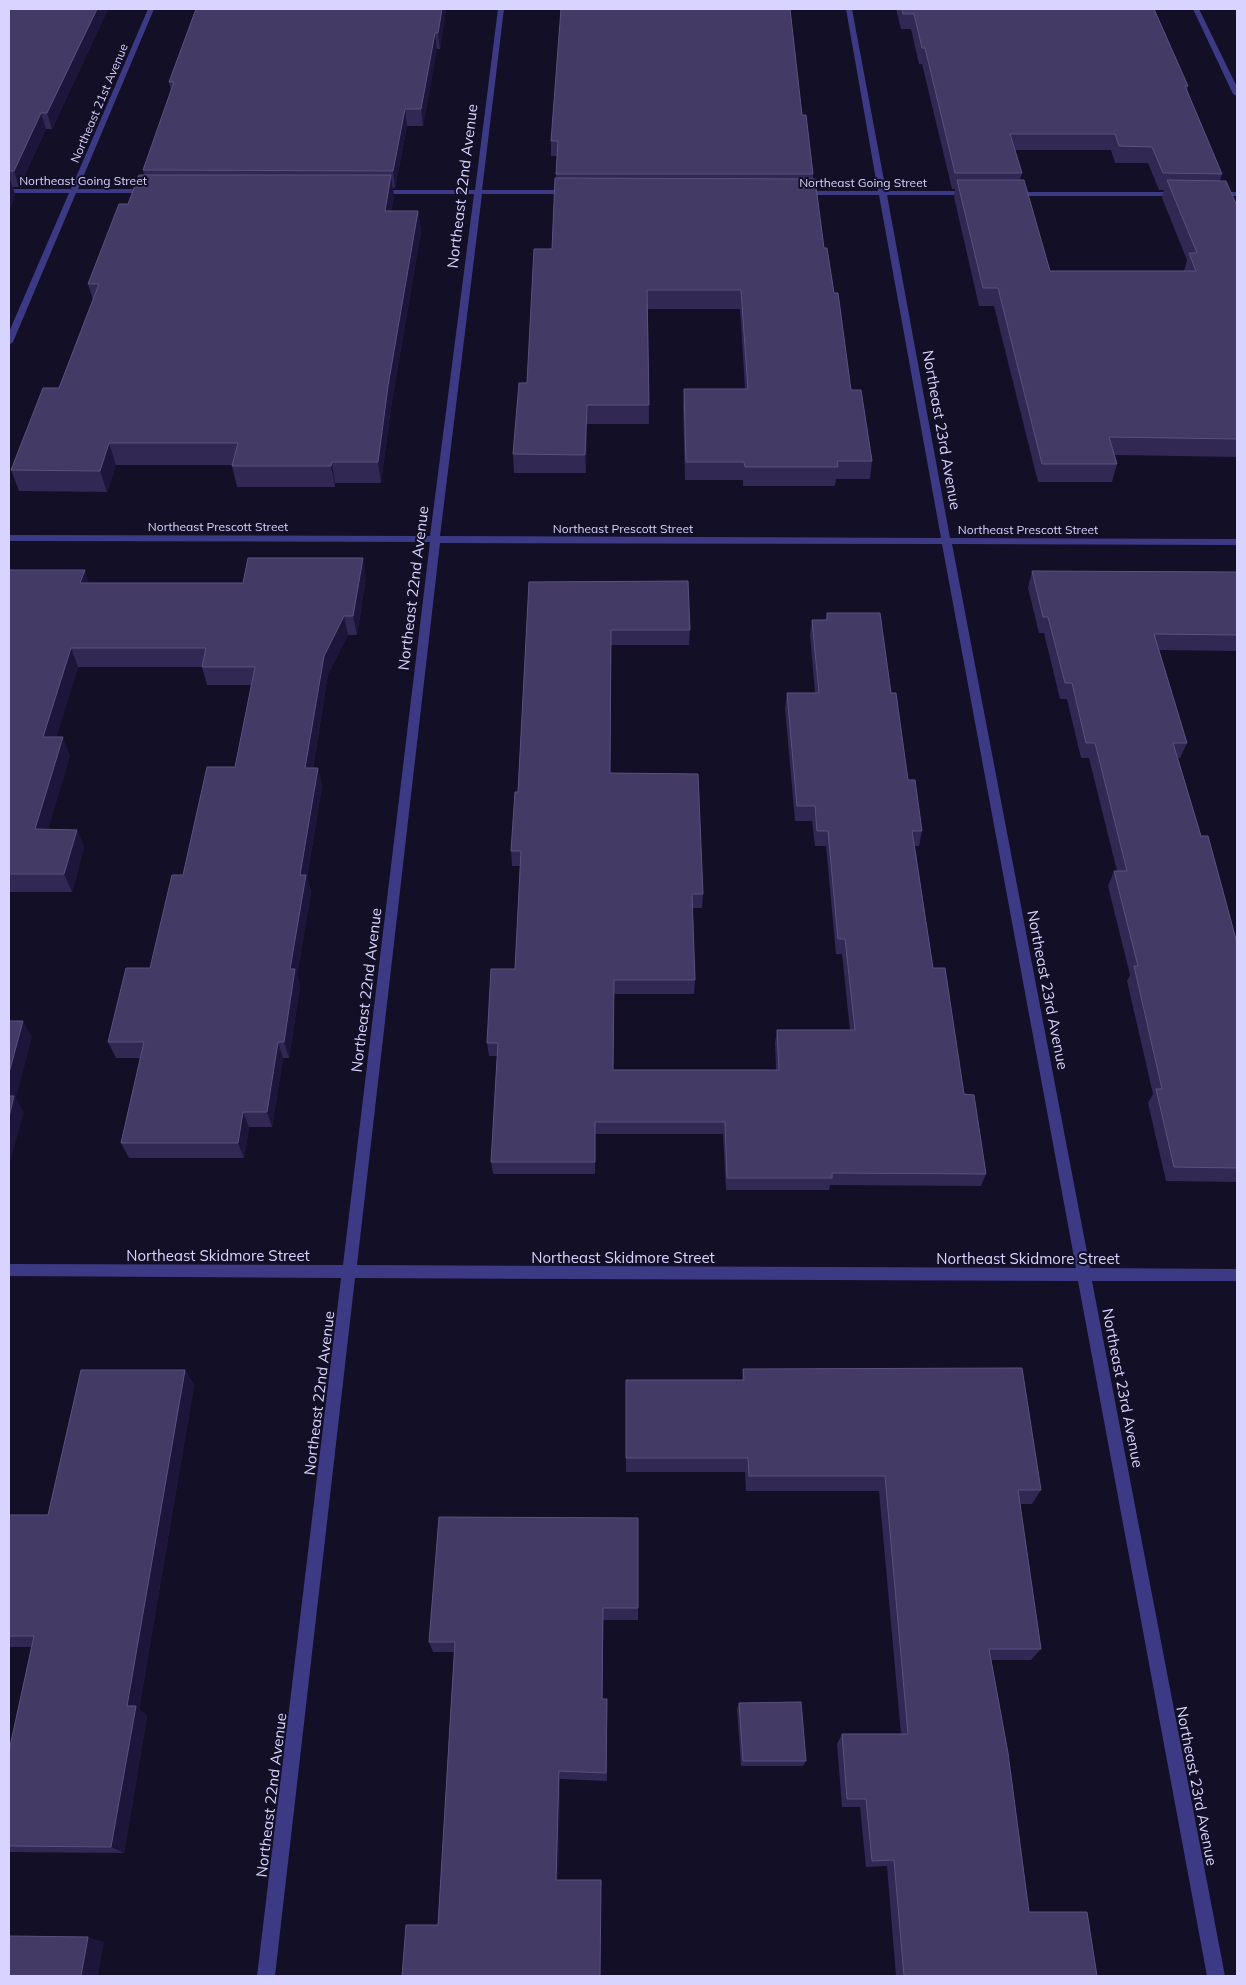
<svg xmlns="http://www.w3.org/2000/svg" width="1246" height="1985" font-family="Mulish,sans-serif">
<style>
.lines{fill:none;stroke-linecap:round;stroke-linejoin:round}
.minor{fill:#3d3a85;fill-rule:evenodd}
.wall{fill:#312854;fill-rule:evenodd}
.shaded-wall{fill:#1d163a}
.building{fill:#433a66;stroke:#5a527e}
.labels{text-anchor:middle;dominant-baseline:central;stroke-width:4;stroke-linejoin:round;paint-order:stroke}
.far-street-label{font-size:12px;fill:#d9d4ff;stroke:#130f26}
.street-label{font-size:15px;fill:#d9d4ff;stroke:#130f26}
</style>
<rect width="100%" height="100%" fill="#130f26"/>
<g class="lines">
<g class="minor">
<path d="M148,9H154L78,189H149L153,191L149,193H76L13,342L9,345V332L69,193H9V189H71Z"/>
<path d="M498,9H504L482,190H571L575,192L571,194H482L440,536L941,538L879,195H801L797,193L801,191H878L846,9H852L886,191H971L975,193L971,195H887L950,538L1237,539V545L952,544L1090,1268L1237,1269V1281H1092L1225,1976H1207L1078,1281L355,1278L275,1976H257L341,1278L9,1276V1264L343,1265L430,542L9,541V535L430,536L474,194H376L372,192L376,190H475ZM440,543L942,544L1076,1268L357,1265Z"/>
<path d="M1193,9H1199L1237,87V96L1233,94Z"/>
<path d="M1008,192H1179L1183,194L1179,196H1011L1007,194Z"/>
<path d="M1213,192H1237V196H1216L1212,194Z"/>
</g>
</g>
<g class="wall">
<path d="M9,9H108L52,129H46L19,187H13L15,195L9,210Z"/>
<path d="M446,9L440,49H437L423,126H407L395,188H393L394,196L391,211H418L421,231L391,407L381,483H335V487H237L232,466V465H116L107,492L19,491L11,470L59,388L93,300L88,284L128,204L144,175L143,170L171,91L169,82Z"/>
<path d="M896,9H1154L1188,86L1187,90L1222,174L1220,181L1237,206V457L1115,455L1117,464L1112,482H1038L994,306H979L954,197L955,189H952L922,64H919L911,29H901ZM1015,150H1111L1115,163H1148L1159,190H1164L1162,198L1187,260L1184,271H1050L1020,180L1022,173Z"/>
<path d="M802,115L813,174V179L824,248L834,293L851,390L872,461L870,479H836L835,486H743V480H685L683,407L684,389H745L740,309H648L649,424H587L586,473H514L513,454L527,383L552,249L557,156H551V141Z"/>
<path d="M9,570L89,583H243L366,577L357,635H348L328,674L313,768H318L322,786L307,878L311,892L297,975L300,986L289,1058H283L272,1127H249L244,1158H129L121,1143L140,1058H116L108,1042L150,968L183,875L235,767L252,685H207L202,667H78L56,737L70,755L48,829L77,830L84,847L72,892H9Z"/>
<path d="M1032,571L1237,572V651L1159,650L1187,743L1180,758H1178L1201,836L1237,943V1182L1166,1181L1148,1103L1153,1094L1127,981L1130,975L1108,886L1114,871H1117L1089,758H1081L1067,699H1060L1044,633H1039L1028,588Z"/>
<path d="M529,582L690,630L689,645H611L610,773L703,894L702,908H692L695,980L694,994H614L613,1070H776L775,1043L777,1030H850L842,954H836L826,846H815L812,821H795L785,708L787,693H815L810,635L812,620H826L827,613L891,693L908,780L922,831L919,846H915L933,968L964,1094L986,1174L981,1186L830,1185L829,1190H726L723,1134H595V1174H493L491,1162L497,1056H489L487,1043L515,969L520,866H512L511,851L518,792Z"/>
<path d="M743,1369L1041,1490L1032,1504H1020L1041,1649L1031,1660H991L1029,1912L1097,1976H896L887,1866L866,1867L860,1807H842L837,1744L842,1734H901L879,1491H746L745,1472H626V1380H742Z"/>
<path d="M185,1370L194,1385L139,1709L147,1716L124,1853L9,1852V1751L32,1647H9V1515H48Z"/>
<path d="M439,1517L638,1608V1620H603V1699H607V1781L560,1779L558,1880H601L602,1885L438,1925L454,1652H433L429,1642Z"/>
<path d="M739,1703L806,1761L803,1766H741L737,1709Z"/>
</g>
<g class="shaded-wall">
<path d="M97,9H108L52,129L47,113Z"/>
<path d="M442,9H446L440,49L438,33Z"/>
<path d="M435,33L437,49L423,126L421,109Z"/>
<path d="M405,109L407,126L395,188L393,171Z"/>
<path d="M41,113L46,129L19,187L14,171Z"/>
<path d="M391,175L394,196L387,231L385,211Z"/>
<path d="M10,179L15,195L9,210V182Z"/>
<path d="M418,211L421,231L391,407L381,483L378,462L388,386Z"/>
<path d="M587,405V424L586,473L585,455Z"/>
<path d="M109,443L116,465L107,492L100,471Z"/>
<path d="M332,462L335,483V487L331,466Z"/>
<path d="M363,558L366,577L357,635L353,616Z"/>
<path d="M85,570L91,589L80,583Z"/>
<path d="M344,616L348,635L328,674L310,785L305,768L324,656Z"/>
<path d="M71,648L78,667L51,755L43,737Z"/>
<path d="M63,737L70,755L43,847L35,829Z"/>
<path d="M318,768L322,786L307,878L311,892L297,975L300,986L289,1058L284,1042L290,969L300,875Z"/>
<path d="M77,830L84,847L72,892L64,874Z"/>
<path d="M23,1021L32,1037L16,1098L24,1112L10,1162L9,1159V1073Z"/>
<path d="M278,1042L283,1058L272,1127L267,1112Z"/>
<path d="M243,1112L249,1127L244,1158L238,1143Z"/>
<path d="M185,1370L194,1385L139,1709L147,1716L124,1853L111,1847L127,1706Z"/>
<path d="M603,1608V1709L602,1699Z"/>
<path d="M559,1771L560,1779L558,1885L556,1880Z"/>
<path d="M88,1937L104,1942L98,1976H81Z"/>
</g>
<g class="building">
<path d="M9,9H97L47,113H41L14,171H9Z"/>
<path d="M196,9H442L438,33H435L421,109H405L393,171L143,170L174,82H169Z"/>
<path d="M561,9H790L802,115H806L813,174H556L558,141H551Z"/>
<path d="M902,9H1154L1188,86H1185L1222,174L1163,173L1152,147L1119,146L1115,134H1010L1022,173H955L925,48H922L914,14H903Z"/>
<path d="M139,175H391L385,211H418L388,386L378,462H332L331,466H232L238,443H109L100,471L11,470L43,388H59L99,284H88L119,204H128Z"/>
<path d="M555,178L815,179L824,248H827L834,293H838L851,390H861L872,461H837L838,467H745L744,462H686L684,389H748L741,290H647L649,405H587L585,455L513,454L519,383H527L534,249H552Z"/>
<path d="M957,180H1024L1050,271H1196L1189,253H1197L1167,180L1226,181L1237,206V439L1109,437L1117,464H1042L998,288H983Z"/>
<path d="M248,558H363L353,616H344L324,656L305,768H318L300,875H306L290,969H295L284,1042H278L267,1112H243L238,1143H121L144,1042H108L126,968H150L172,875H183L207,767H235L255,667H202L206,648H71L43,737H63L35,829L77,830L64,874H9V570H85L80,583H243Z"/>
<path d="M1032,571L1237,572V635L1154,634L1187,743H1173L1201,836H1208L1237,943V1168L1174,1167L1156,1089H1162L1134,966H1138L1114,871H1127L1095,743H1086L1072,683H1065L1048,617H1043Z"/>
<path d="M688,581L690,630H611L610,773L698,774L703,894H692L695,980H614L613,1070H779L777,1030H855L845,939H838L828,831H817L815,806H797L787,693H819L812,620H827V613H880L891,693H896L908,780H915L922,831H912L933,968H945L964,1094L974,1095L986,1174L832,1173V1178H727L725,1122H595V1162H491L498,1043H487L491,969H515L521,851H511L515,792H518L529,582Z"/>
<path d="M9,1021H23L9,1073Z"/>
<path d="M9,1096H14L9,1117Z"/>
<path d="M1022,1368L1041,1490H1018L1041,1649H989L1008,1753L1029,1912H1087L1097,1976H904L894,1860L872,1861L866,1799H847L842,1734H908L885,1476H749L748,1458H626V1380H744L743,1369Z"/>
<path d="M81,1370H185L127,1706H136L111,1847L9,1846V1751L34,1636H9V1515H48Z"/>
<path d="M439,1517L638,1518V1608H603L602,1699H607L606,1773L559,1771L556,1880H601L600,1976H402L406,1925H438L455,1642H429Z"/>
<path d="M801,1702L806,1761H743L739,1703Z"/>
<path d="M9,1936L88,1937L81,1976H9Z"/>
</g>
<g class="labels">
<g class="far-street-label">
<text transform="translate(99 103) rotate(-67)">Northeast 21st Avenue</text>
<text x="83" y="180">Northeast Going Street</text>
<text x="863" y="182">Northeast Going Street</text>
<text x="218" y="526">Northeast Prescott Street</text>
<text x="623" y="528">Northeast Prescott Street</text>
<text x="1028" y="529">Northeast Prescott Street</text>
</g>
<g class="street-label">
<text transform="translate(462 186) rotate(-83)">Northeast 22nd Avenue</text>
<text transform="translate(942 430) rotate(80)">Northeast 23rd Avenue</text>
<text transform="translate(413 588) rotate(-83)">Northeast 22nd Avenue</text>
<text transform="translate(366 990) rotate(-83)">Northeast 22nd Avenue</text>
<text transform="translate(1048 990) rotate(79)">Northeast 23rd Avenue</text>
<text x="218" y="1255">Northeast Skidmore Street</text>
<text x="623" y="1257">Northeast Skidmore Street</text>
<text x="1028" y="1258">Northeast Skidmore Street</text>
<text transform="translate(1123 1388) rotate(79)">Northeast 23rd Avenue</text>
<text transform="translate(319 1393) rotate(-83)">Northeast 22nd Avenue</text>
<text transform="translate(1197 1786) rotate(79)">Northeast 23rd Avenue</text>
<text transform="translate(271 1795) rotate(-83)">Northeast 22nd Avenue</text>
</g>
</g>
<rect width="1246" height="1985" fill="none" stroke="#d9d4ff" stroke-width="20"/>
</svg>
